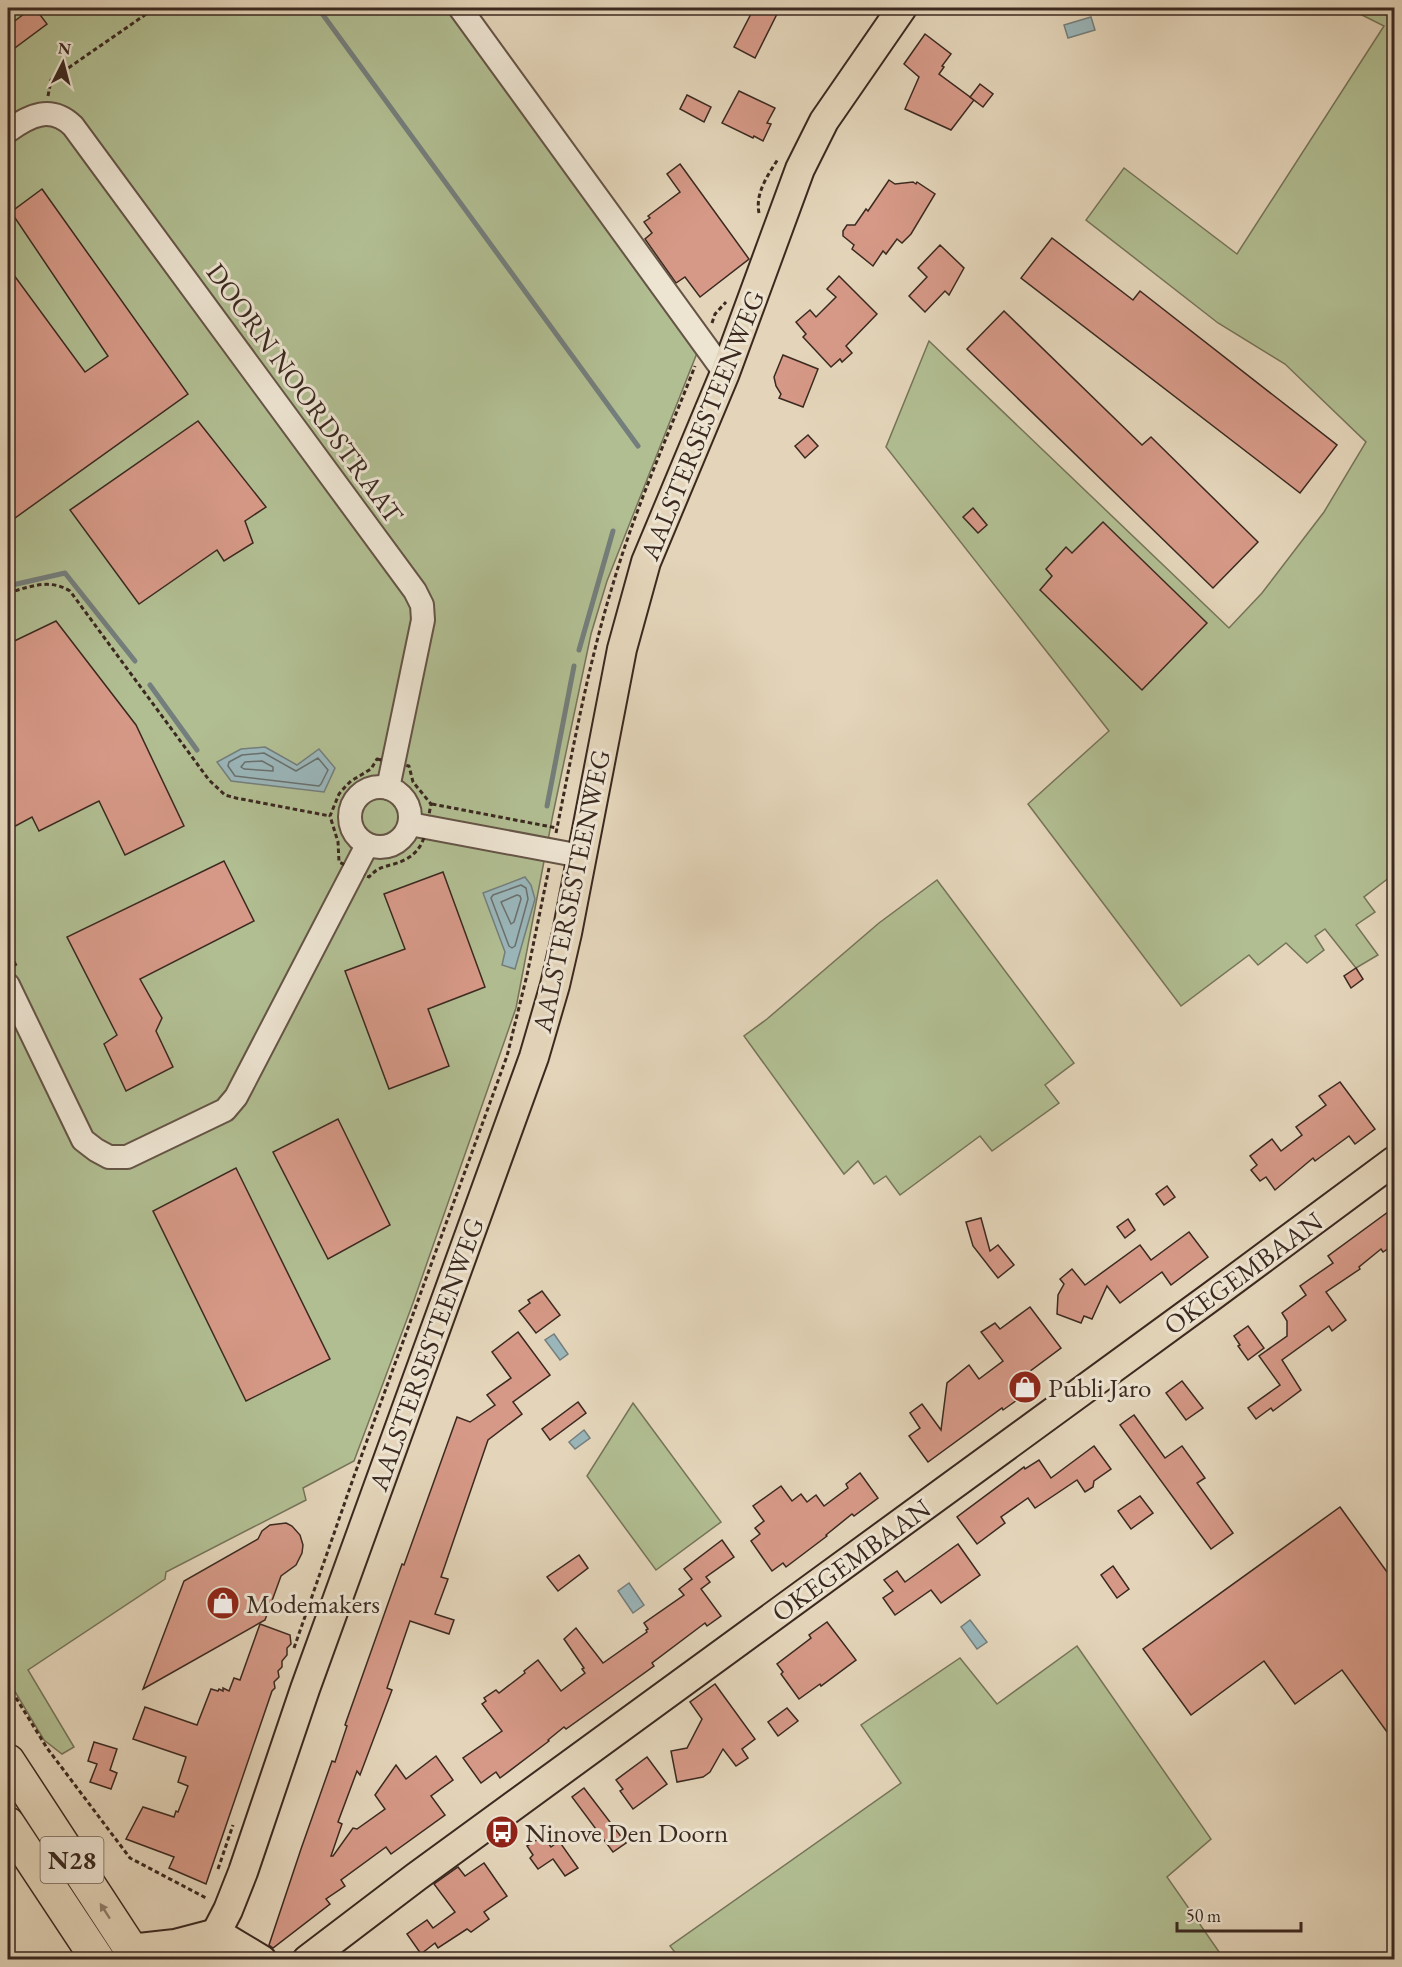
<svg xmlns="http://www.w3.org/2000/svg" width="1402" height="1967" font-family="'EB Garamond',serif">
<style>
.green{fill:#b1be92;stroke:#767459;stroke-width:1.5}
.water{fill:#9ab6ba;stroke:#747e7c;stroke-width:1.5}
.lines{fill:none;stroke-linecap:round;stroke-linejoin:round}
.shore{stroke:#6a706d;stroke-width:1.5}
.stream{stroke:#747e7c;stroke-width:5}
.building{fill:#d69987;stroke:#3b2920;stroke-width:1.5}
.minor-casing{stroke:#655446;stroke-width:26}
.major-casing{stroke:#3b2920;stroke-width:32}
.highway-casing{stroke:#3b2920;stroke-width:36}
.path{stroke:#3b2920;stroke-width:3;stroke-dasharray:4.5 3;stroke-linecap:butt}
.minor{stroke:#ede4d2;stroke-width:22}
.major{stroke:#e4d5ba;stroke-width:28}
.highway{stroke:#e4d5ba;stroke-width:33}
.oneway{fill:#907f6d}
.labels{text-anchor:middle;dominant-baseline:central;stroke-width:6;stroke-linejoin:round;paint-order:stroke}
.shield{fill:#ede4d2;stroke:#706155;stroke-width:1.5}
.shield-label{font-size:26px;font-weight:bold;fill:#3b2920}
.street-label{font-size:27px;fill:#3b2920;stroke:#ede4d2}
.poi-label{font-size:27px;fill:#3b2920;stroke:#ede4d2;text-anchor:start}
</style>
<rect width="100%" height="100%" fill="#e4d5ba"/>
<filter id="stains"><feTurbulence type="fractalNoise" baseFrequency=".00333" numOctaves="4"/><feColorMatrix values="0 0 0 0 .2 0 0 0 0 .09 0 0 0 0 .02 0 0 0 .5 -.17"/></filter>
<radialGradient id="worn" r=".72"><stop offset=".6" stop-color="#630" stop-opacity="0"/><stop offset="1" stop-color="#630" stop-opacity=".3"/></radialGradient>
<g class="green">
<path d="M8,8H451L697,353L607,581L591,634L553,814L516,1008L413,1303L354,1461L303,1488L306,1500L166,1572L165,1579L28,1670L74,1747L62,1754L44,1740L8,1680Z"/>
<path d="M1348,8H1394V874L1364,897L1375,912L1356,925L1378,955L1356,968L1325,929L1315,936L1324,950L1307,963L1286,943L1258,965L1249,955L1181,1006L1028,804L1109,731L886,447L929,341L1229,628L1262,593L1324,512L1366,442L1285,364L1218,323L1086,220L1124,168L1237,254L1384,26Z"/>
<path d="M937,880L1074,1063L1045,1085L1059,1103L992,1151L980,1136L900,1195L886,1176L874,1184L858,1161L844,1174L744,1036L767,1019L879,923Z"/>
<path d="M633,1403L721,1522L656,1570L587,1476Z"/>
<path d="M1077,1646L1211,1839L1167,1877L1224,1959H680L670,1946L901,1783L861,1725L960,1658L997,1704Z"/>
</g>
<g class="water">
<path d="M1091,17L1095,30L1068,38L1064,25Z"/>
<path d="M265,747L297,765L319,749L335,768L324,792L231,781L217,762L241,749Z"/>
<path d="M525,877L531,885L535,899L515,969L502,965L505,952L483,893Z"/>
<path d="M554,1334L568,1354L560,1360L545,1340Z"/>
<path d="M584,1430L590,1438L575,1449L569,1442Z"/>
<path d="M629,1583L644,1605L633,1613L618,1591Z"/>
<path d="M970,1620L987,1642L977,1649L961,1627Z"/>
</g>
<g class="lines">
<g class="shore">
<path d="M264,753L296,771L318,758L328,770L321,784L319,786L235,776L228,766L229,762L242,755Z"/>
<path d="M262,761L273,767V771L244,769L241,767L245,762Z"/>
<path d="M521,885L526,888L528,899L515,946L512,948L509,946L491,898L493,895Z"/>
<path d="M517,895L520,896L521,899L514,922L511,924L501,902Z"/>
</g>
<g class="stream">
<path d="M318,8L638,446"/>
<path d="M8,586L65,573L135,661"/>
<path d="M579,650L613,531"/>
<path d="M150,685L197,750"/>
<path d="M547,806L574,666"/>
</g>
</g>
<g class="building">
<path d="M32,8H35L47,24L8,53V26Z"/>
<path d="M754,8H780L755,58L734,47Z"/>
<path d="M925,34L951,54L942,66L944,67L939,74L974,100L951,130L905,109L919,77L904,64Z"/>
<path d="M980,84L993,94L983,107L970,97Z"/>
<path d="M739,91L775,108L767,123L771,124L763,141L754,136L753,138L722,123Z"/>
<path d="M687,95L711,107L704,122L680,109Z"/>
<path d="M680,164L749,259L700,297L685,277L676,283L645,239L652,233L644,222L650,218L648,216L680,192L667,174Z"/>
<path d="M889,180L895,184L913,182L916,184L917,182L935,194L911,234L902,243L897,239L886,254L883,251L873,266L852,249L854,245L843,236V231L847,225H855L866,209L868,211Z"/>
<path d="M42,189L188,394L8,523V267L85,372L108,356L11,212Z"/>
<path d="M1052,238L1133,300L1140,291L1337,445L1300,493L1021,278Z"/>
<path d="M940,245L964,268L949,295L945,291L925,312L909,296L927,277L918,268Z"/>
<path d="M839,276L877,314L846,346L852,353L842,362L840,359L831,367L803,337L806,334L796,322L810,310L816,317L836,297L827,289Z"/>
<path d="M1004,311L1142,445L1151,437L1258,542L1213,588L967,349Z"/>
<path d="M783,355L818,369L803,407L779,398L781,394L776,386L774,377Z"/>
<path d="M198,421L266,507L245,521L253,543L224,561L217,550L139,604L70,510Z"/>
<path d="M808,435L818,446L805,458L795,446Z"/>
<path d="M973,508L987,525L978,533L963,517Z"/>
<path d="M1103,522L1207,623L1142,690L1040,590L1052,576L1046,569L1066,547L1072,553Z"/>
<path d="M56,621L136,725L184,826L125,855L99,801L39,831L32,817L8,830V644Z"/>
<path d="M224,861L254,921L140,979L162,1018L156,1031L173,1067L126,1091L104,1044L117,1035L67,937Z"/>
<path d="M443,872L485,987L428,1009L449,1066L389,1089L345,971L405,949L384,894Z"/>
<path d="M1356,968L1363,979L1351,988L1344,976Z"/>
<path d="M1340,1082L1375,1129L1355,1144L1349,1136L1315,1161L1313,1158L1275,1190L1266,1177L1260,1181L1251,1170L1257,1165L1250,1156L1272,1139L1281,1151L1302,1135L1296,1127L1326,1105L1319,1096Z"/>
<path d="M338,1119L390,1225L328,1259L273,1152Z"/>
<path d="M236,1168L330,1359L246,1401L153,1211Z"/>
<path d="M1167,1186L1175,1197L1164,1205L1156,1194Z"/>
<path d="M1388,1212L1395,1221V1244L1383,1252L1381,1249L1359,1267L1360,1269L1326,1292L1346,1320L1332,1331L1329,1326L1282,1360L1301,1390L1273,1411L1271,1408L1256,1419L1248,1408L1280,1385L1259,1356L1287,1336V1321L1282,1313L1306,1295L1300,1286L1333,1263L1328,1256Z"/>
<path d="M981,1218L990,1251L998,1245L1014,1265L998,1278L973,1246L966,1222Z"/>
<path d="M1128,1219L1135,1230L1125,1238L1117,1227Z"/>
<path d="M1189,1232L1208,1257L1171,1285L1162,1272L1120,1303L1107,1286L1092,1319L1084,1316L1081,1323L1057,1314L1058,1295L1064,1284L1060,1279L1072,1269L1085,1285L1140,1245L1151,1260Z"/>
<path d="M542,1291L560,1315L536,1333L519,1311L530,1303L528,1300Z"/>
<path d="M1030,1307L1061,1348L1025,1375L1034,1388L1003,1410L1002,1408L928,1462L909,1436L920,1428L910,1413L922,1404L941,1430L947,1383L969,1365L979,1379L1003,1361L981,1332L995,1323L1000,1329Z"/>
<path d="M1248,1326L1264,1348L1248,1360L1238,1346L1240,1345L1234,1336Z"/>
<path d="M518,1332L550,1375L513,1402L522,1414L488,1440L441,1577L448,1579L435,1614L454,1620L449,1634L410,1621L387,1688L392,1690L360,1775L357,1771L338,1822L342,1824L331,1856H333L353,1828L357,1829L385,1809L375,1795L396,1765L406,1779L436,1756L453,1780L431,1796L445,1815L391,1854L386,1847L341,1880L345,1886L326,1899L330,1904L273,1948L269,1945L301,1849L332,1761L335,1762L347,1726L345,1725L402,1564L404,1565L457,1417L470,1422L495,1405L487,1395L511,1378L492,1352Z"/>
<path d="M1182,1381L1203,1408L1186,1420L1166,1393Z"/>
<path d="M578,1402L586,1413L550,1440L542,1429Z"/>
<path d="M1134,1415L1165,1458L1182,1446L1205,1478L1197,1483L1233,1533L1211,1549L1120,1425Z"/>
<path d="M1094,1446L1111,1469L1094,1481L1093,1487L1085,1492L1077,1480L1035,1508L1028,1498L1001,1517L1005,1523L977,1544L957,1517L1024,1467L1025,1469L1039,1460L1051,1478Z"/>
<path d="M860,1473L878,1498L854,1516L852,1514L826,1535L827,1536L786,1567L783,1563L772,1571L751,1541L760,1534L755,1528L764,1521L753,1506L781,1486L792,1501L801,1494L807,1502L816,1495L824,1506L848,1488L846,1484Z"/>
<path d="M1140,1496L1153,1513L1131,1529L1118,1511Z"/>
<path d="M1340,1507L1395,1583V1743L1342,1670L1295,1704L1264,1661L1191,1715L1143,1649Z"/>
<path d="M286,1523L292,1526L300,1535L303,1545L302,1553L296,1565L281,1576L265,1620L143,1689L184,1581L258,1539L262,1531L270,1525Z"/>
<path d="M722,1540L734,1557L706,1577L710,1582L701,1589L721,1616L707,1626L705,1623L652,1663L654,1666L566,1729L564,1727L548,1740L549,1741L500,1778L496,1772L481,1783L463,1758L502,1731L482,1704L486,1701L484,1698L496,1690L499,1693L525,1673L524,1671L538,1660L561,1691L585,1673L582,1669L584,1668L564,1639L576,1628L603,1663L647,1632L646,1630L648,1629L644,1623L684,1595L679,1589L692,1579L684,1569Z"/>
<path d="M958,1544L980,1575L941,1603L931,1590L895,1615L883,1598L893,1591L884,1580L897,1571L905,1582Z"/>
<path d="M579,1555L588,1568L558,1591L547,1577Z"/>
<path d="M1113,1566L1129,1589L1117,1598L1101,1575Z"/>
<path d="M827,1622L856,1660L821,1686L820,1684L799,1699L781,1674L783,1672L777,1664L811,1638L809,1635Z"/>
<path d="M260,1624L290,1635L291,1644L287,1648V1655L282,1661V1667L278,1671L279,1677L274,1682L275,1688L272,1691L206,1884L169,1868L174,1857L126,1839L143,1807L174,1817L176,1811L178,1812L188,1786L178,1782L186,1757L133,1739L145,1707L197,1725L211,1689L218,1691L219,1689L223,1691V1688L229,1691L234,1678L240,1680Z"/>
<path d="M715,1684L755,1739L742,1749L748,1758L736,1766L723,1749L710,1772L703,1777L677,1782L671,1751L687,1748L702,1719L690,1702Z"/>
<path d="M787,1708L798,1721L778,1736L768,1722Z"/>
<path d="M94,1742L117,1749L110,1770L117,1773L111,1789L90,1782L97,1764L88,1761Z"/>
<path d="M647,1757L667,1784L633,1809L620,1791L623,1789L616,1780Z"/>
<path d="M584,1788L626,1843L613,1852L572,1797Z"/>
<path d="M543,1836L551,1847L559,1841L578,1868L565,1876L553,1859L538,1869L530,1858L533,1855L527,1846Z"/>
<path d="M484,1863L507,1896L484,1912L489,1919L471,1932L467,1929L438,1948L435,1943L421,1954L407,1934L427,1920L433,1928L455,1912L434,1884L458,1867L465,1876Z"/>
</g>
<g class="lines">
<g class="minor-casing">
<g id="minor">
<path d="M460,8L725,373"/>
<path d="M8,131C30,115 51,105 73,126L415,591L422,605L423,620L388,788"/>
<circle cx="380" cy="817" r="30"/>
<path d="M410,824L581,856"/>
<path d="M8,985L83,1140L96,1150L109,1157H127L225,1110L236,1097L367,845"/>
</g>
</g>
<g class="major-casing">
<g id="major">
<path d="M217,1933L262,1960"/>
<path d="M130,1949L175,1944L217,1933"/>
<path d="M202,1960L228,1910L243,1872L305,1689L534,1057L555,985L567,933L622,649L646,562L725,373L800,169L824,121L902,8"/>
<path d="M307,1960L416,1877L1212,1296L1394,1161"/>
</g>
</g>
<g class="highway-casing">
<g id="highway">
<path d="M8,1761L138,1960"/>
<path d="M8,1824L98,1960"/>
</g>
</g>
<g class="path">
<path d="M48,96L51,80L152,10L153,8"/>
<path d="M759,213C755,193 768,175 778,159"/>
<path d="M712,323L715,314L726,302"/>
<path d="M8,593C29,587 49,578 70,591L209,780L225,795L236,798L330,816"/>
<path d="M377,759L409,766L413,782L431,804C425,833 427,854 394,864C383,867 377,868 369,877L339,862L338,842L330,816L339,794L345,787L351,781L371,769Z"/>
<path d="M432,804L557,828"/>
<path d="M556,833C573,749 588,665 613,584C635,509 667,438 695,366"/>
<path d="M8,948L17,968"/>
<path d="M294,1648L353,1479L507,1056L527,975L549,868"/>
<path d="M8,1685L47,1748L130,1858L208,1899"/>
<path d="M218,1869L233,1825"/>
</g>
<use href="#minor" class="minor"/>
<use href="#major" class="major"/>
<use href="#highway" class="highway"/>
</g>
<defs><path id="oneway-solid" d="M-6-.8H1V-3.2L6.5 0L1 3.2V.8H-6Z" transform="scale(1.5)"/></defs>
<use class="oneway" href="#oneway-solid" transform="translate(105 1911) rotate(-123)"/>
<defs>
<g id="shop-disc" transform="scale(1.725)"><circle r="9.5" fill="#8f2418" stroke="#ede4d2"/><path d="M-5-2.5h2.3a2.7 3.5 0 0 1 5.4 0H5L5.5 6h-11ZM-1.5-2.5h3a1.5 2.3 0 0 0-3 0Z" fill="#fff"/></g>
<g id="bus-disc" transform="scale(1.725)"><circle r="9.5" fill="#8f2418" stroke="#ede4d2"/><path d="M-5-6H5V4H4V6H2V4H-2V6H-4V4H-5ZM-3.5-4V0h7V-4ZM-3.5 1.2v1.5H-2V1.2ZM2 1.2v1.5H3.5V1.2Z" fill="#fff"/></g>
</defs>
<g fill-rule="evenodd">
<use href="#shop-disc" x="1025" y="1387"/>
<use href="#shop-disc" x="223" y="1603"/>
<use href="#bus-disc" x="502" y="1832"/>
</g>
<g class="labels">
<rect class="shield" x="40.5" y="1837" width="63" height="46" rx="4.5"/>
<g class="shield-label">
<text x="72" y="1860">N28</text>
</g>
<g class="street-label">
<text transform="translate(305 393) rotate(54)">DOORN NOORDSTRAAT</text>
<text transform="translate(702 425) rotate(-68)">AALSTERSESTEENWEG</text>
<text transform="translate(571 891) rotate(-78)">AALSTERSESTEENWEG</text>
<text transform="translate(1243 1273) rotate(-36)">OKEGEMBAAN</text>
<text transform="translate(426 1354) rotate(-70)">AALSTERSESTEENWEG</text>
<text transform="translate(851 1560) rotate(-36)">OKEGEMBAAN</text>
</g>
<g class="poi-label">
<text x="1048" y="1387">Publi Jaro</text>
<text x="246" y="1603">Modemakers</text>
<text x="525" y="1832">Ninove Den Doorn</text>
</g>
</g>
<rect width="1402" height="1967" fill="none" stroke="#e4d5ba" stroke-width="30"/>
<rect x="9" y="9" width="1384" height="1949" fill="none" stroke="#3b2920" stroke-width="3"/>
<rect x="15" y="15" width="1372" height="1937" fill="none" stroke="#3b2920" stroke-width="1.5"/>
<g transform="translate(63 63) rotate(6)" stroke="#ede4d2" stroke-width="4.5" paint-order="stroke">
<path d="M0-4.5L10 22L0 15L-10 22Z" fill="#3b2920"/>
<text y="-9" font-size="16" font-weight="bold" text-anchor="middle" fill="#3b2920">N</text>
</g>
<path d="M1177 1922v9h124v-9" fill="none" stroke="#3b2920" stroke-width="3"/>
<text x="1186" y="1922" font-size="18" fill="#3b2920" stroke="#ede4d2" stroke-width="4.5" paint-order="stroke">50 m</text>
<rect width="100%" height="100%" filter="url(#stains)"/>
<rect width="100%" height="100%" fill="url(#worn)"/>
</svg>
